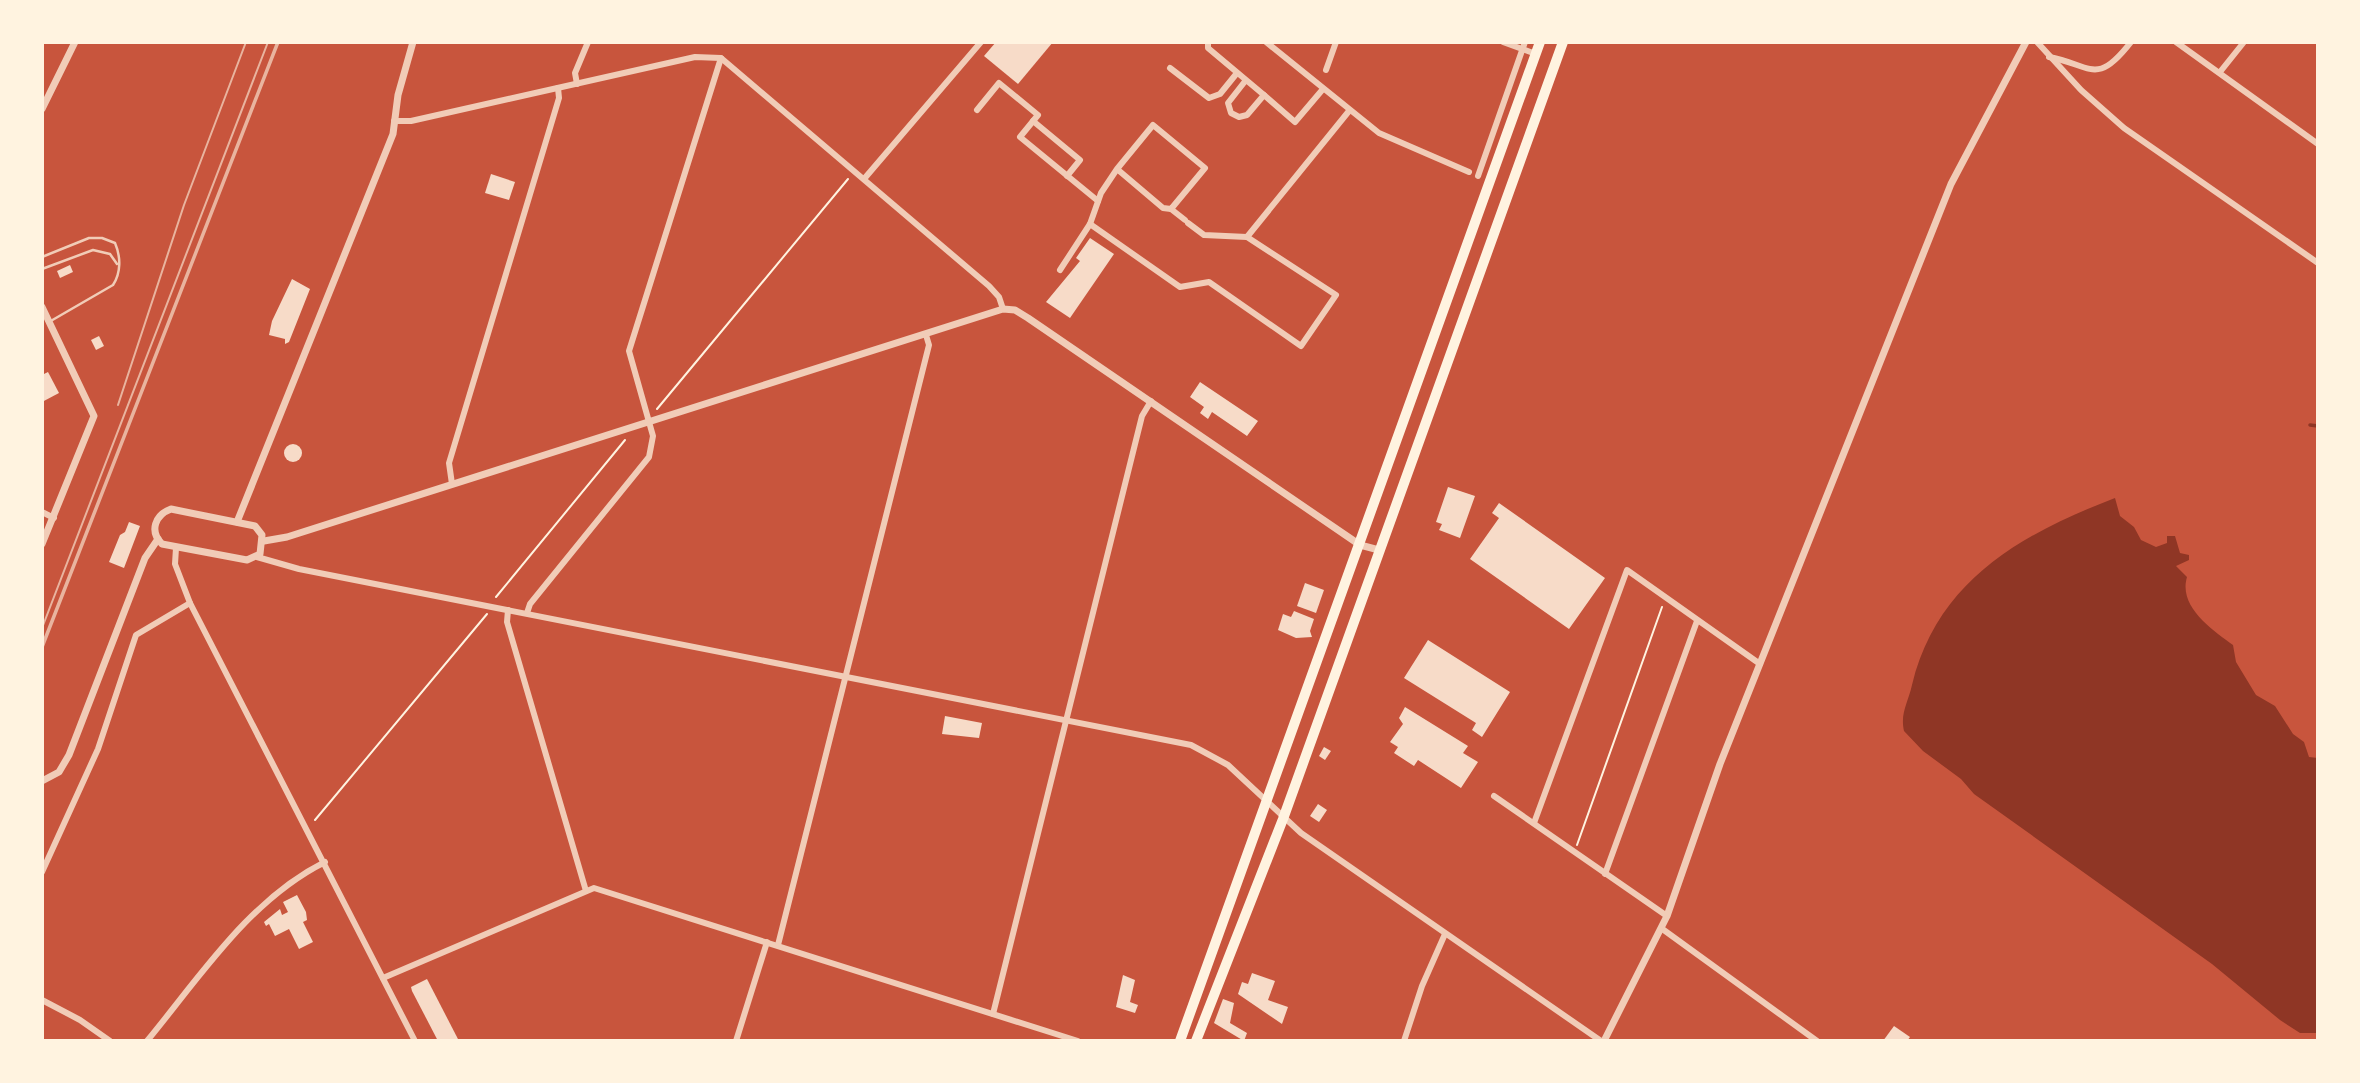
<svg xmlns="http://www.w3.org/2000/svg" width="2360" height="1083" font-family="'Fira Sans Condensed',sans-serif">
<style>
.water{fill:#8f3625}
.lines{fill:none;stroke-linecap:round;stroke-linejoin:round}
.stream{stroke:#8f3625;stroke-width:3.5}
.building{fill:#f7dbc8}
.path{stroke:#fff3e0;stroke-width:2}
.service{stroke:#f1ccb7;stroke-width:2.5}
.minor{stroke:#f1ccb7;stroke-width:6}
.tertiary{stroke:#f1ccb7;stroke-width:7}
.primary{stroke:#fff3e0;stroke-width:10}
.tram{stroke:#e9b49f;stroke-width:2}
.rail{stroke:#e9b49f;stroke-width:3.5}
</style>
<rect width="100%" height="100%" fill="#c8553d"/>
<path class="water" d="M2115,498L2120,516L2134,527L2141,540L2156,547L2167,543V536H2175L2180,553L2189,555V560L2176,566L2187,577C2178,607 2213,630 2233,645L2236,662L2256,695L2275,706L2293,734L2304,742L2309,757L2318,758V1033H2300L2280,1020L2212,964L1974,794L1961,779L1923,751L1904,731C1900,713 1908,703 1912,685C1937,581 2021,534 2115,498Z"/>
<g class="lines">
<path class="stream" d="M2310,425L2318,426"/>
</g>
<g class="building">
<path d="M996,42H1053L1018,84L984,56Z"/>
<path d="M491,174L515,182L509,200L485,193Z"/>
<path d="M1090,238L1114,254L1070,318L1046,302L1080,261L1076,258Z"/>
<path d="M70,265L73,272L60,278L57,271Z"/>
<path d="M292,279L310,289L289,342L285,344V339L269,335L272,321Z"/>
<path d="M99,336L104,346L96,350L91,340Z"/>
<path d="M48,372L59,393L42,402V375Z"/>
<path d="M1200,382L1258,421L1247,436L1212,412L1208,419L1200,413L1204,407L1190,397Z"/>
<circle cx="293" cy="453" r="9"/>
<path d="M1448,487L1475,496L1460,538L1439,530L1442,524L1436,522Z"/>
<path d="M1499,503L1605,578L1569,629L1470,559L1499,518L1492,513Z"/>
<path d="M129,522L140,526L124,568L109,562L120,535L125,532Z"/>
<path d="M1305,583L1324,590L1316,613L1297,606Z"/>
<path d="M1294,611L1314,619L1310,631L1312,637L1296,638L1278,630L1283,614L1291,617Z"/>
<path d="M1428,640L1510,692L1482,737L1472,730L1476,723L1404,678Z"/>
<path d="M1405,707L1468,746L1463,753L1478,762L1461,788L1418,760L1414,766L1394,753L1398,747L1390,742L1403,724L1399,718Z"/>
<path d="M945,716L982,723L979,738L942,734Z"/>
<path d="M1324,747L1331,751L1325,760L1319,756Z"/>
<path d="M1318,804L1327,810L1319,822L1310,816Z"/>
<path d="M297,895L306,912L307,920L303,922L313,942L299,949L289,929L275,936L269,924L266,926L264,922L280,909L282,915L288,912L283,902Z"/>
<path d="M1252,973L1275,981L1268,1000L1288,1007L1282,1024L1238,994L1242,982L1248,984Z"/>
<path d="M1123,975L1135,980L1130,1002L1138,1005L1135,1013L1116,1007Z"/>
<path d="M427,979L459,1041H438L412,991L411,987Z"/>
<path d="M1223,999L1234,1003L1230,1023L1247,1033L1244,1041L1214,1023Z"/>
<path d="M1894,1026L1910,1037L1907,1041H1883Z"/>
</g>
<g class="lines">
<g class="path">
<path d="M657,409L848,179"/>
<path d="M496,597L625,440"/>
<path d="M315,820L487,614"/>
<path d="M1577,845L1662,607"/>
</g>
<g class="service">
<path d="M42,257L89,238H102L115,243C121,257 121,273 113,285L49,322"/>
<path d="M42,269L93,250L110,254L117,264"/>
</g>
<g class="minor">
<path d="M1208,42V48L1264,95L1247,115L1239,117L1231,113L1228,103L1246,80"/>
<path d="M1266,42L1379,133L1469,172"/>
<path d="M1503,42L1536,54"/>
<path d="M2037,42L2081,90L2124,128L2318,263"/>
<path d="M2176,42L2318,144"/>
<path d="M2049,57C2092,65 2096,87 2131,42"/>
<path d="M1170,68L1209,98L1220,94L1237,73"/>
<path d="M1326,70L1336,42"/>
<path d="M2220,72L2244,42"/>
<path d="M577,84L575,73L588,42"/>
<path d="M1264,95L1295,122L1323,89"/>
<path d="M977,110L999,83L1038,115L1020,137L1098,201"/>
<path d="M394,121H411L695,57L721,58L989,286L999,297L1003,309"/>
<path d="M1033,121L1080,160L1067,176"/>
<path d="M1478,176L1525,42"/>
<path d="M864,179L981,42"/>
<path d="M1171,209L1185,220"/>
<path d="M1188,223L1204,235L1247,237"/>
<path d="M1090,224L1180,287L1209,282L1301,346L1336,295L1247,237L1349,111"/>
<path d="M1060,270L1090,224L1101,193L1117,169L1153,125L1205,168L1171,209L1163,208L1117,169"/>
<path d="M452,484L449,463L559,98L558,88"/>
<path d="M42,512L54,518"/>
<path d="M176,548L175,564L190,603L415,1041"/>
<path d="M257,557L299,569L1191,745L1228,765L1301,833L1601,1041"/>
<path d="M508,610L507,622L586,891"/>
<path d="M527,613L530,604L649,457L653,436L629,351L721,58"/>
<path d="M1494,796L1667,916"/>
<path d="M1534,823L1627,570L1760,664"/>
<path d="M42,872L98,749L136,635L190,603"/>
<path d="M1605,874L1697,621"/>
<path d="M1661,928L1817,1041"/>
<path d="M778,945L929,345L926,335"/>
<path d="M383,978L594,888L1078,1041"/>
<path d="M42,1000L80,1020L110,1041"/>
<path d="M993,1014L1142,416L1151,401"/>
<path d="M147,1041C200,977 249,900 325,862"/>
<path d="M736,1041L767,942"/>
<path d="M1404,1041L1422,986L1445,934"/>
</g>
<g class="tertiary">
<path d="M42,109L75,42"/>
<path d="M42,307L94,416L42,544"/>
<path d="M171,509L255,526L262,535L260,554L247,560L162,544C149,531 155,515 171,509Z"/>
<path d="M237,522L393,134L398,95L413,42"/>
<path d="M264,541L287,537L1003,309L1015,310L1028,318L1360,545L1379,550"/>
<path d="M42,781L59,772L69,755L145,558L158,539"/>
<path d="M1604,1041L1667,916L1720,764L1951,184L2026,42"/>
</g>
<g class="primary">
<path d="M1180,1041L1540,42"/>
<path d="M1196,1041L1283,819L1563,42"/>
</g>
<g class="tram">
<path d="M118,405L184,205L246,42"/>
<path d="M42,628L268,42"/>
</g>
<path class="rail" d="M42,647L278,42"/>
</g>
<rect width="2360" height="1083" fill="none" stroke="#fff3e0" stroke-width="88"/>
</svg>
